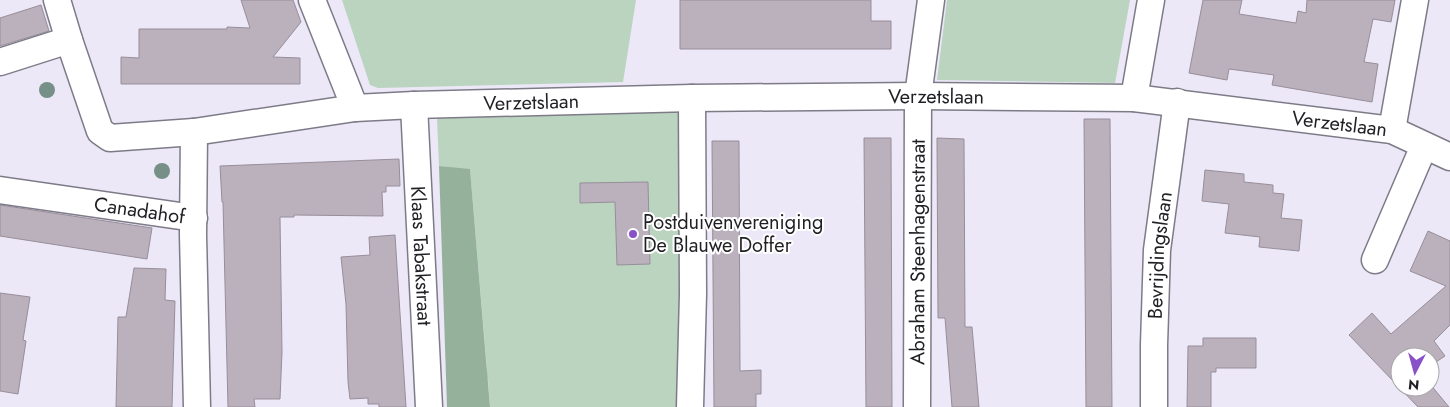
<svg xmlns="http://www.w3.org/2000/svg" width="1450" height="407" font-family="Jost,sans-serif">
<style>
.green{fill:#bad4c0}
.forest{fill:#95b19c}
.building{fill:#bbb1bd;stroke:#978e99}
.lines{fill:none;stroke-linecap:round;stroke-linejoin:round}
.minor-casing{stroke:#7e7b88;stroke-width:29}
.minor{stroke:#fff;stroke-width:26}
.tree{fill:#779087}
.poi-dot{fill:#8951c8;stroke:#fff;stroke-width:2}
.labels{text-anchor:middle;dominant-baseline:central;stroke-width:4;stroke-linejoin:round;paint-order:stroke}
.street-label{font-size:20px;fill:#201f24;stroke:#fff}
.poi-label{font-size:20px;fill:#201f24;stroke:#fff;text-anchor:start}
</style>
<rect width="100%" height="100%" fill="#ece8f8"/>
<g class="green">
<path d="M342,0H636L623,82L378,88L370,85Z"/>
<path d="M947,0H1130L1115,83L937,80Z"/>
<path d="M681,107L680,407H490L488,380L485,375L487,368L470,170L439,166L437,117Z"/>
</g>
<path class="forest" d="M439,166L470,169L490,407H447Z"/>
<g class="building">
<path d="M241,0H293L301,22L273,57L300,58V84H121V57L139,58V29H227V27L250,28Z"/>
<path d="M680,0H871V21H891V49H680Z"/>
<path d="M1203,0H1242L1239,14L1296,23L1298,11L1306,13L1307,0H1395L1391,22L1373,19L1364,62L1378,64L1372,102L1272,85L1274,75L1229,69L1227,80L1189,73Z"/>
<path d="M41,5L49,31L0,46V18Z"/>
<path d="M1084,119H1110L1112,407H1086Z"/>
<path d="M864,138H891L892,407H866Z"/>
<path d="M937,138L964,139L965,327H972L979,407H952L945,318H938Z"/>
<path d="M712,141H739L740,371L761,370V394H756V407H714Z"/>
<path d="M399,159L400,186H386V192H382L383,216L294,215V217H280L282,352L280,399H254L255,407H228L223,202H222L220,166Z"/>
<path d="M1205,170L1244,174V182L1273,185V193L1284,194L1281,218L1302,220L1299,251L1259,247L1260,237L1225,233L1229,204L1202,201Z"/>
<path d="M648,182L650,264L617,265L615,202L580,203V183Z"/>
<path d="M0,205L152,228L147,259L0,236Z"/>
<path d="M1428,231L1450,241V325L1434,341L1445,356L1430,366V357H1400V387H1430V384L1449,407H1418L1349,335L1372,313L1391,334L1446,286L1410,271Z"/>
<path d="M395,235L406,407H379V404H368V398L350,399L348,382L346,304L341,257L370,255L369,237Z"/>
<path d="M134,268L166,269L165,300L175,301L172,407H116L118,317H126Z"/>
<path d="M0,293L30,297L23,340L26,341L18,394L0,391Z"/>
<path d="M1203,338H1256V368H1216V372H1211V407H1187L1188,346H1203Z"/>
</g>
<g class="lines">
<g class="minor-casing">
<g id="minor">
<path d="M57,0L69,40"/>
<path d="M312,0L355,108"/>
<path id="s1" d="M0,62L69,40L100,131L110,138L194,132L355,108L414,105L692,98L918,96L1134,98L1392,130L1450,157"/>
<path d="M1134,98L1151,0"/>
<path id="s2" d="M414,105L429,407"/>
<path d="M1392,130L1415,0"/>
<path d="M194,132L193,235L197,407"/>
<path id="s3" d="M0,190L194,218"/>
<path d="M1375,260L1424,146"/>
<path d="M690,407L693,294L692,98"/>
<path id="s4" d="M917,407L918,96L931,0"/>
<path id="s5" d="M1154,407V345L1157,250L1177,102"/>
</g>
</g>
<use href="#minor" class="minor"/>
</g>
<g class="tree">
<circle cx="47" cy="90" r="8"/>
<circle cx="162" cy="171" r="8"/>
</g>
<circle class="poi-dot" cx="633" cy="234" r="5"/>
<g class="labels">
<g class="street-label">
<text stroke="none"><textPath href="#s1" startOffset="1009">Verzetslaan</textPath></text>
<text stroke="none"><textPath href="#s1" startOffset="604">Verzetslaan</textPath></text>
<text stroke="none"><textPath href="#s1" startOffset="1414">Verzetslaan</textPath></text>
<text stroke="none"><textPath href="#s3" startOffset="141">Canadahof</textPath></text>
<text stroke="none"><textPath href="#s4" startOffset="155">Abraham Steenhagenstraat</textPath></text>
<text stroke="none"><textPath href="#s5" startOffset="152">Bevrijdingslaan</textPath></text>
<text stroke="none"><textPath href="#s2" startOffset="151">Klaas Tabakstraat</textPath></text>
</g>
<g class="poi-label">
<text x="643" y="222">Postduivenvereniging<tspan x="643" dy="23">De Blauwe Doffer</tspan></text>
</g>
</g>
<g transform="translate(1415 372) rotate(186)"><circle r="24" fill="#ffffff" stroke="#a6a5a7"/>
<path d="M0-4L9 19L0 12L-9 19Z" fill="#8951c8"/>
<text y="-8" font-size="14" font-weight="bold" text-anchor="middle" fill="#201f24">N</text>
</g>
</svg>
